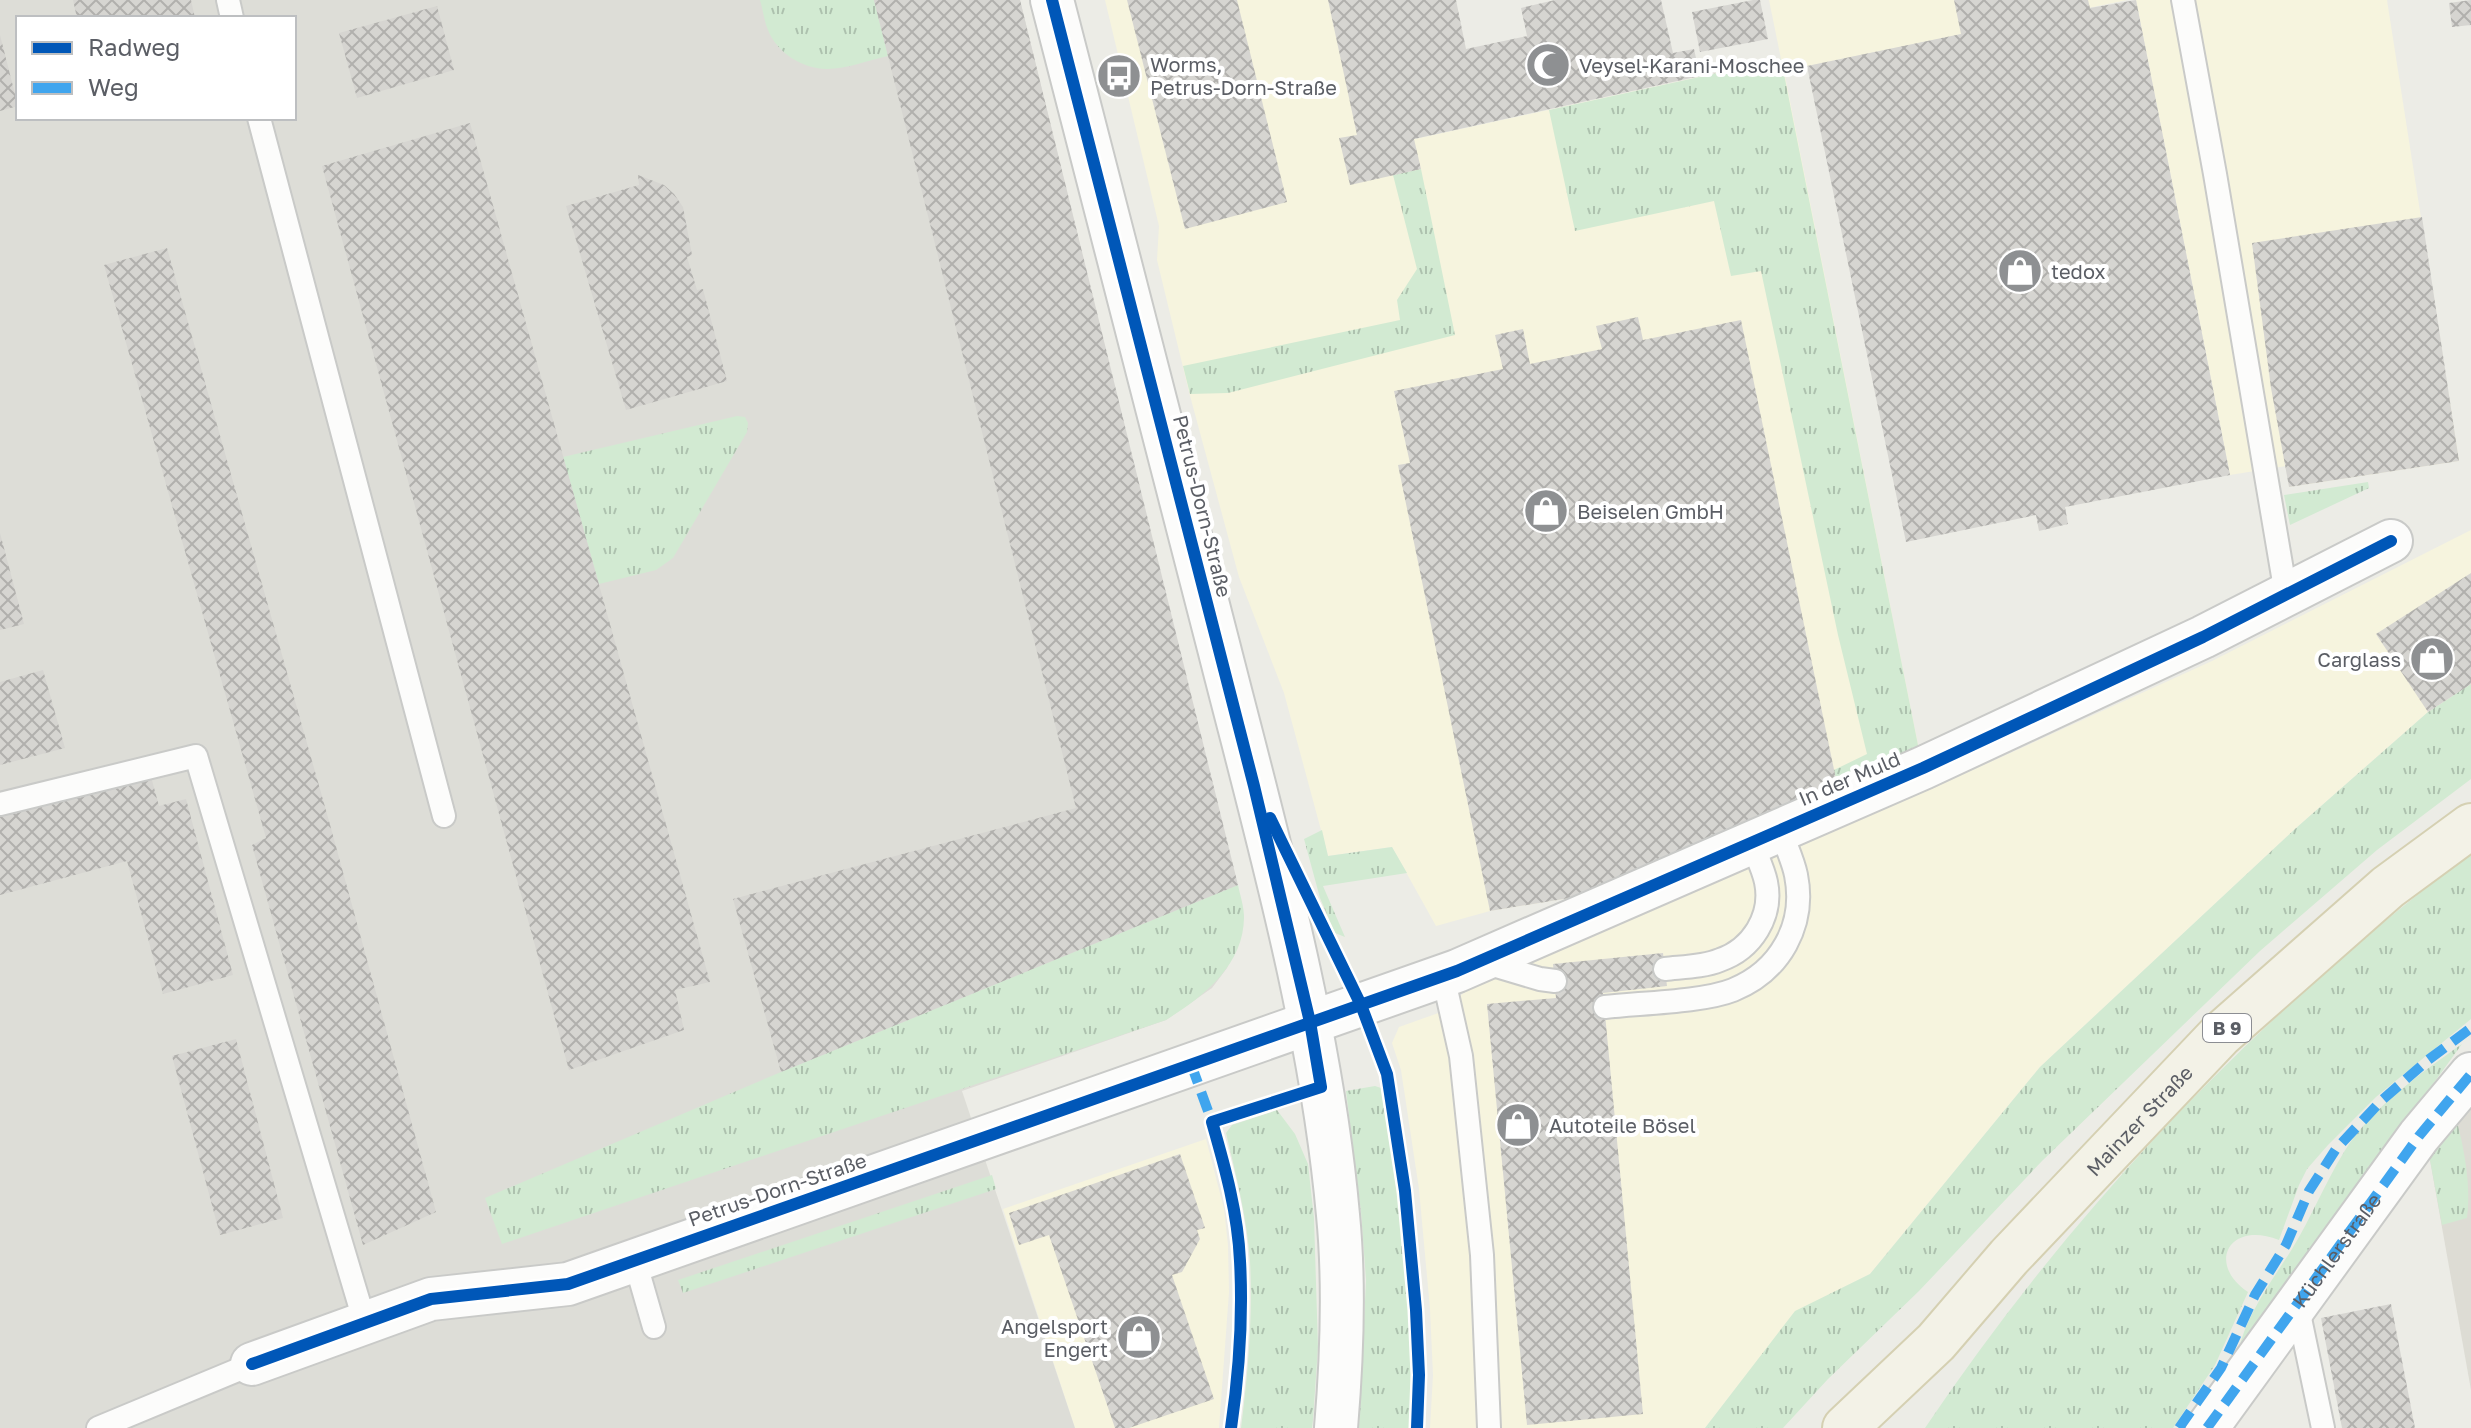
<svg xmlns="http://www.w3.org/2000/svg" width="2471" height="1428" font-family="'Golos Text',sans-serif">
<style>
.commercial{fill:#f6f4de}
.industrial{fill:#ddddd7;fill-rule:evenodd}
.education{fill:#dddcd4}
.grass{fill:url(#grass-tufts)}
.building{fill:url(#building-cross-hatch)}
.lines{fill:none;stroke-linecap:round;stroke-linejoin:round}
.lane-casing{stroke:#c9cac8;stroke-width:26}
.street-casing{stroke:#c9cac8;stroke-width:46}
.primary-casing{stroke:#d5d0b2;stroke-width:48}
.lane{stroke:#fcfcfb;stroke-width:22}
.street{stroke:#fcfcfb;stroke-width:42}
.primary{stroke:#f3f2e7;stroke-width:44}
.quiet{stroke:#40a5ee;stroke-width:10;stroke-dasharray:20 10;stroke-linecap:butt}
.cycleway-casing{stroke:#fff;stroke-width:17}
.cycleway{stroke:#0057b8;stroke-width:12}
.labels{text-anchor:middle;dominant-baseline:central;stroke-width:8;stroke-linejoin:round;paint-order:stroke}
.shield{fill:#fff;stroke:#8c8e93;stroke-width:2}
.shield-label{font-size:18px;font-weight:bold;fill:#5b5e65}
.poi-label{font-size:20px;fill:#5b5e65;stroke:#fff;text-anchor:start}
.street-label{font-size:20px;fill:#5b5e65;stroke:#fff}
</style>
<defs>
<pattern id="grass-tufts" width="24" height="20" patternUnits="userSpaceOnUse" patternTransform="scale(2)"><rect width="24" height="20" fill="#d2ead2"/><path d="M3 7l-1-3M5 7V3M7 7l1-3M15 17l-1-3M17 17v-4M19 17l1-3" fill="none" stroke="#adc1ae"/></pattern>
<pattern id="building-cross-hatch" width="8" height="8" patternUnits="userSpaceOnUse" patternTransform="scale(2)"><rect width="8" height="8" fill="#d6d5d1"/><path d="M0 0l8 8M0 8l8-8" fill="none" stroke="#b1b0ad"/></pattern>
</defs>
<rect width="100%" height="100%" fill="#ecece6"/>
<g class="commercial">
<path d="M1105,0H1384L1415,139L1781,59L1769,0H2127L1784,71L1919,750L1588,895L1490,911L1436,926L1392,847L1328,856L1284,693L1239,577L1189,392L1157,260L1159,226Z"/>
<path d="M2136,0H2387L2459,461L2289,487L2286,466L2230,475Z"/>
<path d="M2471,530V684L2428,712L2295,829L2040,1067L1870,1274L1795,1312L1705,1428H1430L1433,1375L1430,1309L1419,1189L1401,1070L1392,1043L1399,1027L1444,1011L1483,975L1929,790L2212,661Z"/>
<path d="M1206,1139L1224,1209L1228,1245L1229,1292L1219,1428H1075L1003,1209Z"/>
</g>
<path class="industrial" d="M0,0H1020L1244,917L1238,943L1227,968L1212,988L1166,1020L962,1091L1075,1428H0ZM18,18H294V118H18Z"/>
<path class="education" d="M2471,1108V1390L2430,1160L2437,1142Z"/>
<g class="grass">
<path d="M760,0H874L888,56C869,60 847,69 827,69C803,69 777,53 768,30C764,21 763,10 760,0Z"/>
<path d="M1781,59L1919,750L1837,784L1834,770L1867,754L1838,635L1761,271L1731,276L1714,201L1575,231L1549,110Z"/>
<path d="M1421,169L1455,335L1228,393L1190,394L1183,366L1400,320L1397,300L1417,269L1393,175Z"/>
<path d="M737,416L745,417L748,423L747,432L673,558L656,570L599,584L563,457Z"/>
<path d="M2368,482L2369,488L2290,525L2284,495Z"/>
<path d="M2471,684V779L2377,850L2260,951L2042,1161L1919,1291L1828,1379L1783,1428H1705L1795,1311L1870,1274L2040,1067L2295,829L2428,712Z"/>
<path d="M1322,830L1328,856L1392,847L1407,873L1323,886L1345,937L1335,933L1320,898L1304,839Z"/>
<path d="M2471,853V1019L2376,1097L2328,1145L2307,1169L2299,1185L2279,1240C2229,1220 2206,1264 2248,1292L2215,1365L2173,1428H1925C2075,1205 2257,1016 2471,853Z"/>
<path d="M1238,885C1240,895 1244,906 1244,917C1244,965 1203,997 1166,1020L502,1244L485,1198L781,1072Z"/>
<path d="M2462,1044L2238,1353C2245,1316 2272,1281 2292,1249C2311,1218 2325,1183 2344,1152C2370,1109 2422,1072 2462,1044Z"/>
<path d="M1375,1086L1381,1088C1394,1170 1407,1252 1410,1335C1411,1366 1413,1397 1410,1428H1359L1366,1280L1361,1212L1346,1091Z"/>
<path d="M1277,1110L1295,1134L1308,1164L1314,1218L1318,1347L1313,1420L1312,1428H1241C1248,1374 1253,1316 1250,1261C1247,1218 1236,1175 1226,1133L1232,1125Z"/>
<path d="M2457,1122C2465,1152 2471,1188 2467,1218L2442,1225L2430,1160L2432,1152Z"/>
<path d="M992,1175L996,1189L683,1293L678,1280Z"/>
</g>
<g class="building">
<path d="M73,0H191L195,18H77Z"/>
<path d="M874,0H1020L1238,885L781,1072L733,899L1076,808Z"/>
<path d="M1127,0H1237L1287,202L1185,229Z"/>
<path d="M1328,0H1456L1466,49L1527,36L1521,8L1555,0H1661L1673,53L1694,49L1700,76L1414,139L1421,169L1350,185L1339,138L1357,135Z"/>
<path d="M1753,0H1760L1768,39L1700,52L1692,12Z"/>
<path d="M1954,0H2088L2090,8L2136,0L2230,475L2065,507L2068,524L2039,531L2036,515L1906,542L1807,66L1961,34Z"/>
<path d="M2471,0V25L2452,27L2449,3Z"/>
<path d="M437,6L454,70L357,98L339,33Z"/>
<path d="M0,35L18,106L0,111Z"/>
<path d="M470,123L710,982L675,990L684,1030L569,1070L322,166Z"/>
<path d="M638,175L664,185L674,194L683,207L692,255L687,257L697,290L703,289L727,381L626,410L566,206L639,185Z"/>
<path d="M2422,217L2459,461L2289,487L2271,388L2252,243Z"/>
<path d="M167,248L329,821L436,1212L363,1245L252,845L266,838L104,265Z"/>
<path d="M1638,317L1643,340L1741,320L1837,784L1588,895L1490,911L1398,465L1410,463L1394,391L1503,369L1495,335L1523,329L1530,364L1602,349L1596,326Z"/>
<path d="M0,533L24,624L0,630Z"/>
<path d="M2471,573V684L2428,712L2376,634Z"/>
<path d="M43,670L65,748L0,765V682Z"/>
<path d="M150,773L159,806L186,799L233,975L163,994L127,861L0,895V814Z"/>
<path d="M1663,953L1667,986L1603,993L1643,1414L1527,1425L1487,1004L1556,998L1553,964Z"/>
<path d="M236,1039L283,1218L220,1235L172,1056Z"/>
<path d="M1180,1154L1205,1228L1197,1230L1200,1239L1182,1272L1172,1275L1214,1399L1129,1428H1115L1049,1235L1019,1245L1009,1213Z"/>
<path d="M2391,1304L2415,1428H2342L2321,1318Z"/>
</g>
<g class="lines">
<g class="lane-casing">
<g id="lane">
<path d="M228,0L232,18"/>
<path d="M2183,0L2215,174L2286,594"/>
<path d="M259,118L444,816"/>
<path d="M0,804L196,756L365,1323"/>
<path d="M1483,962L1540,979L1555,981"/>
<path d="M1665,969C1683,967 1703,967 1720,960C1752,949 1773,916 1766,882C1763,868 1756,855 1751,841"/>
<path d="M1443,976L1461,1056L1482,1255L1489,1428"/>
<path d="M1605,1007C1639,1003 1703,1002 1733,990C1780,971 1806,925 1796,875C1793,860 1785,844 1780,829"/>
<path d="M635,1261L654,1327"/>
<path d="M2297,1304L2323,1428"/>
<path d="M98,1428L252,1364"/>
</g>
</g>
<g class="street-casing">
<g id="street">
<path d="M1052,0C1108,216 1163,432 1219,648C1266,833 1321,1025 1338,1215C1345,1286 1342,1357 1336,1428"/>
<path d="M252,1364L431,1299L568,1284L1457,971L1923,768L2203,637L2391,541"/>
<path id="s1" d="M2207,1428L2419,1136L2471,1074"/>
</g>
</g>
<g class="primary-casing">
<g id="primary">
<path id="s2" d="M1845,1428L1936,1342L2009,1257L2220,1035L2388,887L2471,826"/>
</g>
</g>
<use href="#lane" class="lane"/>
<use href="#street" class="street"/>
<use href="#primary" class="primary"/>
<g class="quiet">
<path d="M1191,1064L1212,1122"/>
<path d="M2179,1428L2221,1368L2255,1295L2286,1245L2309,1191L2336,1149L2381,1101L2428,1060L2471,1028"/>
<path d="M2207,1428L2419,1136L2471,1074"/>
</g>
<g class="cycleway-casing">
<g id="cycleway">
<path d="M1052,0L1254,786L1310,1022L1321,1087L1212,1122C1225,1167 1238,1214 1240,1261C1243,1316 1239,1374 1231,1428"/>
<path d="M1270,818L1361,1005L1387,1074L1405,1191L1416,1310L1419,1375L1417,1428"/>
<path d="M252,1364L431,1299L568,1284L1457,971L1923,768L2203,637L2391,541"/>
</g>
</g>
<use href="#cycleway" class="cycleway"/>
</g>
<defs>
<g id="mosque-disc" transform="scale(2.3)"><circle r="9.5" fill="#8e9092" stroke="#fff"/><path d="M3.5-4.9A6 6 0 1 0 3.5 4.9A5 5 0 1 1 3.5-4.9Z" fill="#fff"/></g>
<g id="bus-disc" transform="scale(2.3)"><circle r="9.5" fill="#8e9092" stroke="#fff"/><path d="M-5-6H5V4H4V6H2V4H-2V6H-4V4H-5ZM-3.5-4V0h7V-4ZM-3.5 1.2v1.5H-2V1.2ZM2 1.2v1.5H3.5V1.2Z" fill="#fff"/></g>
<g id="shop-disc" transform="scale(2.3)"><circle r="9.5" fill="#8e9092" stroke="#fff"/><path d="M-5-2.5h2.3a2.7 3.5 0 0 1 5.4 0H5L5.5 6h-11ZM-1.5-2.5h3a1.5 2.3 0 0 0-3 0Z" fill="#fff"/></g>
</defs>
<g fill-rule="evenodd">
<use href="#mosque-disc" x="1548" y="65"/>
<use href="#bus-disc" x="1119" y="76"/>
<use href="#shop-disc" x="2020" y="271"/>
<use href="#shop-disc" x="1546" y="511"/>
<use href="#shop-disc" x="2432" y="659"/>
<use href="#shop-disc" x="1518" y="1125"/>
<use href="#shop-disc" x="1139" y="1337"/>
</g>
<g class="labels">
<rect class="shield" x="2203" y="1014" width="48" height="28" rx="6"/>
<g class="shield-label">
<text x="2227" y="1028">B 9</text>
</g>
<g class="poi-label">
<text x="1150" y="64">Worms,<tspan x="1150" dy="23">Petrus-Dorn-Straße</tspan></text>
<text x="1579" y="65">Veysel-Karani-Moschee</text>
<text x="2051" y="271">tedox</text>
<text x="1577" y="511">Beiselen GmbH</text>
<text x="2401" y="659" text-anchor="end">Carglass</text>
<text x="1549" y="1125">Autoteile Bösel</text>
<text x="1108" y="1326" text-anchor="end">Angelsport<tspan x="1108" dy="23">Engert</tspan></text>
</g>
<g class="street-label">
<text transform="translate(1203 506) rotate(76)">Petrus-Dorn-Straße</text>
<text transform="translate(1849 778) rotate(-23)">In der Muld</text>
<text stroke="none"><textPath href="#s2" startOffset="426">Mainzer Straße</textPath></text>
<text transform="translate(777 1189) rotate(-19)">Petrus-Dorn-Straße</text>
<text stroke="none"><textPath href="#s1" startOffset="220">Küchlerstraße</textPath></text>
</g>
</g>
<rect x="16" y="16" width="280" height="104" fill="#ffffff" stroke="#bdbfc1" stroke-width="2"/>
<rect x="32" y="42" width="40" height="12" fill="#0057b8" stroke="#bdbfc1" stroke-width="2"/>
<text x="88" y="56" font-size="24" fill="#5b5e65">Radweg</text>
<rect x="32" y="82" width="40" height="12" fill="#40a5ee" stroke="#bdbfc1" stroke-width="2"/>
<text x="88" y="96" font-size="24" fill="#5b5e65">Weg</text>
</svg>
